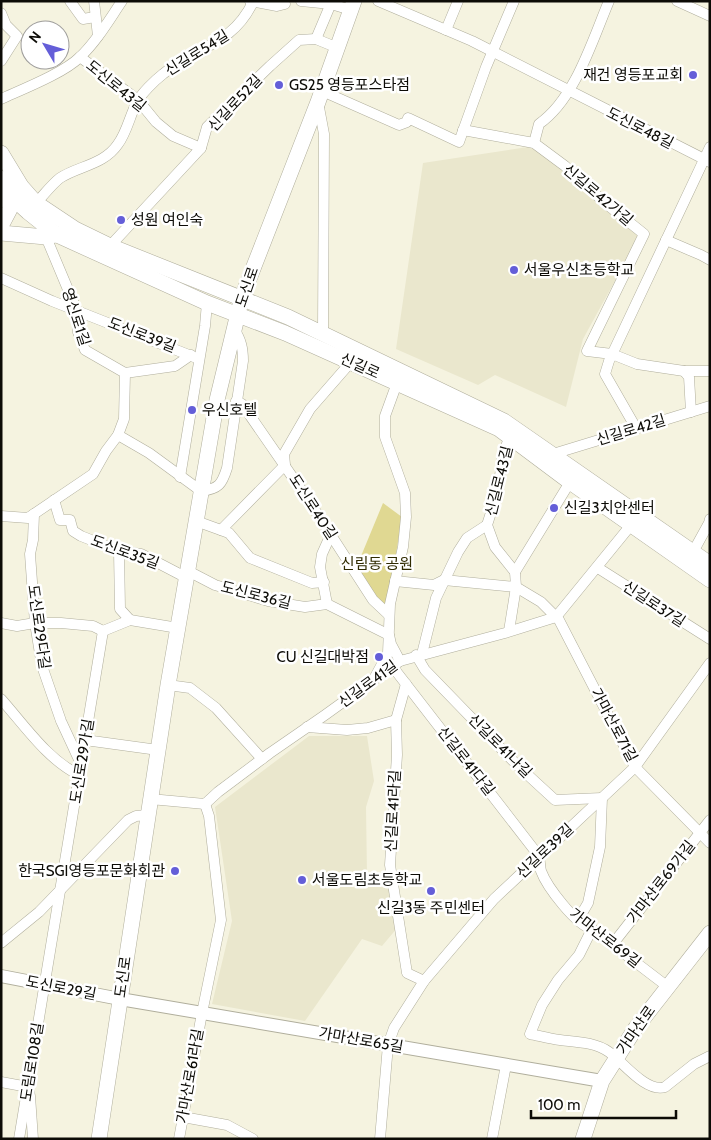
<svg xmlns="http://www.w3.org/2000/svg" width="711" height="1140" font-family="Cabin,'Noto Sans KR',sans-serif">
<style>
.built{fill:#eae7cd}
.green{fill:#e0d892}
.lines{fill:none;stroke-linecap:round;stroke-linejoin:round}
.minor-casing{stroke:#b0ae9c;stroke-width:11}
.tertiary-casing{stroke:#b0ae9c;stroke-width:14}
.secondary-casing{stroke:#b0ae9c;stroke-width:16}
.minor{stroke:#fff;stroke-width:10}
.tertiary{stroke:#fff;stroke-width:12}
.secondary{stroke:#fff;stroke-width:15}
.poi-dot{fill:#645ed8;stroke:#fff;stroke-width:2}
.labels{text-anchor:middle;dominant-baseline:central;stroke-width:5;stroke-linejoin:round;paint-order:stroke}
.street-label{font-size:15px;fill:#0c0b06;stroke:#fff}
.poi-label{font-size:15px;fill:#0c0b06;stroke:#fff;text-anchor:start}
.park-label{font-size:15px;fill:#302b01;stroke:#fff}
</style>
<rect width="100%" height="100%" fill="#f5f3e0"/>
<g class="built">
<path d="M528,147L547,155L639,237L583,339L566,407L495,375L478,385L396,349L423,163Z"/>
<path d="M309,736H367L374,781L366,807L367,875L391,885L398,927L382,946L362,939L305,1021L212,1004L232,921L215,807Z"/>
</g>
<path class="green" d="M383,503L402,517L387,610L353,565L359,561Z"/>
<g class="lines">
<g class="minor-casing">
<g id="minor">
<path d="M70,1L83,19L95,17"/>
<path d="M94,1L98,36"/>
<path d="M250,1L277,6L285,4"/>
<path d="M301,1L331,4L351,10"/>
<path d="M378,1L472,41L710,162"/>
<path d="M677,1L710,16"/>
<path d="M1,13L6,25L17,36L1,61"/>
<path d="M446,30L458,1"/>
<path d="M316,39L332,1"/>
<path d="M80,57L138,100L156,122L173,136L201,148"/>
<path d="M322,91L399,125L407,122L408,118L459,142L486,67L514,1"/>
<path d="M1,99C23,89 64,73 80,57C97,41 109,20 122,1"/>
<path d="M318,102L324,134L323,334"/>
<path d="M463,130L534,143L565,166L604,202L644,234L587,351L612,354L637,364L684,371H710"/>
<path d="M534,143L539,124C575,99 592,41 609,1"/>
<path d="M36,203C44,195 51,185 60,178C78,166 104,165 118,144C127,132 130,115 137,102C142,93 154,81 163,74C196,46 232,46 253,2"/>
<path d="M666,240L701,255L710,260"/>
<path d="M110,246L201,148L207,127L270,66L299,40L316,39L338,48"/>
<path d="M1,278L52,301L199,359"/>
<path d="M684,371L689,377L691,412"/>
<path d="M125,373L175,366L191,355"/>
<path d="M236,401L242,404L307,498L373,600L389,615"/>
<path d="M636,428L605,374L609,361L710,147"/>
<path d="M118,435L149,453L201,491C219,489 222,484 227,468L243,361C243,348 241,340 234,329"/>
<path d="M553,454L710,406"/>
<path d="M180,477L205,326L207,303"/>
<path d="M54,500L60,520H70L73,531L81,536L119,551L141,554L187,578"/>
<path d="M34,514L33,540L30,554L35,623L42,666L61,721L81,764"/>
<path d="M1,516L28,518L93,474L106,451L118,435L124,419L125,373L85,350L78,332L77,311L46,237"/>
<path d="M196,521L229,533L250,558L312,583L324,582"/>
<path d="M221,530L285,465L284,454L310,409L351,362"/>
<path d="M119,551L120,609L130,620"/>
<path d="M693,552L709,523L710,519"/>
<path d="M598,568L710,639"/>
<path d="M188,571L215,585L268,601L305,607L327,604L389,635L391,644L400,661"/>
<path d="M515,572L570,482"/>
<path d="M395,581L434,585L444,580L516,587L541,602L559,620L635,767L710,843"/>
<path d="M327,604L320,567L322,554L331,534"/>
<path d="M1,623L17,626L35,623H61L93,626L103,631"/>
<path d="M103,631L130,620L178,628"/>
<path d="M509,631L516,587L515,572L495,547L487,525L498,491L503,453L510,437"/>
<path d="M422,654L436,598L458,552L467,538L487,525"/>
<path d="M416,655L425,670L518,766L555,800L602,798L600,847L588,903L578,920"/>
<path d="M392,666L539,856C540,861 540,867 541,871C547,887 576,925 592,929L668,987"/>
<path d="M375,677L388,653L390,604L403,547L406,517L405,493L385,437V416L397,383"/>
<path d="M406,684L396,720L397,755L390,865L407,973L424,981"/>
<path d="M168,685L190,688L216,708L262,759"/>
<path d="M1,699C25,726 47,759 79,775"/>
<path d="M307,727L347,730L368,728L396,720"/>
<path d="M85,740L158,750"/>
<path d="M150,799L205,804L218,792L270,753L325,715L400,661L505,633L556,617L631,525"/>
<path d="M592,929L579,955L558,980L542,1005L530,1034C540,1036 550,1039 560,1040C576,1042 595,1042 609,1052C623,1062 646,1093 665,1087L694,1064L710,1056"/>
<path d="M1,943L39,912L128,820L136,816L148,815"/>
<path d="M612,945L710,820"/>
<path d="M1,1082L28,1087L30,1096L33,1139"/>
<path d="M183,1117L227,1125L253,1139"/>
<path d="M19,1139L103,631"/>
<path d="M179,1139L202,1013L221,920L209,816L205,804"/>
<path d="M380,1139L388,1045L394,1028L424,981L494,899L635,767L710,663"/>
<path d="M492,1139L506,1065"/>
</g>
</g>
<g class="tertiary-casing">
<path id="tertiary" d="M1,976L120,999L602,1081"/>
</g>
<g class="secondary-casing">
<g id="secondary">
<path d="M1,153L21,186L36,203L75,229L110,246L288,317L504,421L710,564"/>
<path d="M1,178L17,202L28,212L57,235L207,303L285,333L499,429L570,482L710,580"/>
<path d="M1,226L10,209L7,189"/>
<path d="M1,233L46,237L61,234"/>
<path d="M99,1139L168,685L217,400L242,297L318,102L354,1"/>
<path d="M583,1139L602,1081L635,1029L710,933"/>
</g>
</g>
<use href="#minor" class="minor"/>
<use href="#tertiary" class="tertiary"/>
<use href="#secondary" class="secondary"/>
</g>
<g class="poi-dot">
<circle cx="693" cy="75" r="5"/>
<circle cx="279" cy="85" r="5"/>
<circle cx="121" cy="220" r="5"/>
<circle cx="514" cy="270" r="5"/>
<circle cx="192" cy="410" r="5"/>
<circle cx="554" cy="508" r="5"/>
<circle cx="379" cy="657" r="5"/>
<circle cx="175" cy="871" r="5"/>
<circle cx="302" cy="880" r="5"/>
<circle cx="431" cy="891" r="5"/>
</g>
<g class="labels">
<g class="street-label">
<text transform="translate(197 53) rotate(-32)">신길로54길</text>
<text transform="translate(116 86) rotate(39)">도신로43길</text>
<text transform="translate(235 103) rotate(-47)">신길로52길</text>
<text transform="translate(640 128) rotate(27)">도신로48길</text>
<text transform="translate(598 195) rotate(40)">신길로42가길</text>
<text transform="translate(247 287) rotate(-71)">도신로</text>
<text transform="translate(76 317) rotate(72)">영신로1길</text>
<text transform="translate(142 335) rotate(21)">도신로39길</text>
<text transform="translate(360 366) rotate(24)">신길로</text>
<text transform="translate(631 430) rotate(-17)">신길로42길</text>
<text transform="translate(499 481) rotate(-76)">신길로43길</text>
<text transform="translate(313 507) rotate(57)">도신로40길</text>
<text transform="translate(125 552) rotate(20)">도신로35길</text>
<text transform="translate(256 595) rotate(14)">도신로36길</text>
<text transform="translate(654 604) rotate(33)">신길로37길</text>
<text transform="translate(39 627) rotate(82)">도신로29다길</text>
<text transform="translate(368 684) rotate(-36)">신길로41길</text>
<text transform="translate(614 725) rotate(62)">가마산로71길</text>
<text transform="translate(500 746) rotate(45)">신길로41나길</text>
<text transform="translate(82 761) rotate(-81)">도신로29가길</text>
<text transform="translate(466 761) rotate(52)">신길로41다길</text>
<text transform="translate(393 811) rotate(-87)">신길로41라길</text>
<text transform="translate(545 851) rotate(-43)">신길로39길</text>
<text transform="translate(661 882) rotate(-52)">가마산로69가길</text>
<text transform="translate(605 938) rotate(38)">가마산로69길</text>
<text transform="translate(123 977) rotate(-82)">도신로</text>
<text transform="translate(61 988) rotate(11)">도신로29길</text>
<text transform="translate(636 1030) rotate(-55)">가마산로</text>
<text transform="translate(361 1040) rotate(10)">가마산로65길</text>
<text transform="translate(32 1062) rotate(-81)">도림로108길</text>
<text transform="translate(190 1076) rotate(-80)">가마산로61라길</text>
</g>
<g class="poi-label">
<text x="683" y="75" text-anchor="end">재건 영등포교회</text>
<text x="289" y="85">GS25 영등포스타점</text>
<text x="131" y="220">성원 여인숙</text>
<text x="524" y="270">서울우신초등학교</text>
<text x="202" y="410">우신호텔</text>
<text x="564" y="508">신길3치안센터</text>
<text x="369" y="657" text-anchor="end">CU 신길대박점</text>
<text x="165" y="871" text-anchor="end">한국SGI영등포문화회관</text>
<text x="312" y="880">서울도림초등학교</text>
<text x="431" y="908" text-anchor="middle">신길3동 주민센터</text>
</g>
<g class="park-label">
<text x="377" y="564">신림동 공원</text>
</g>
</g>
<rect width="711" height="1140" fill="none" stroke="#0c0b06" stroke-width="5"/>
<g transform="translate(45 45) rotate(308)"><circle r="24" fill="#ffffff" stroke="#9e9d9b"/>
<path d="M0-4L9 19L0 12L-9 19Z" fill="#645ed8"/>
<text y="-8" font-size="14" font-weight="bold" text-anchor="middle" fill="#0c0b06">N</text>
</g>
<path d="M531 1110v8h145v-8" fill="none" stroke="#0c0b06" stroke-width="2.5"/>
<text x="538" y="1110" font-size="15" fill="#0c0b06" stroke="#ffffff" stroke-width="4" paint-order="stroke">100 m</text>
</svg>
